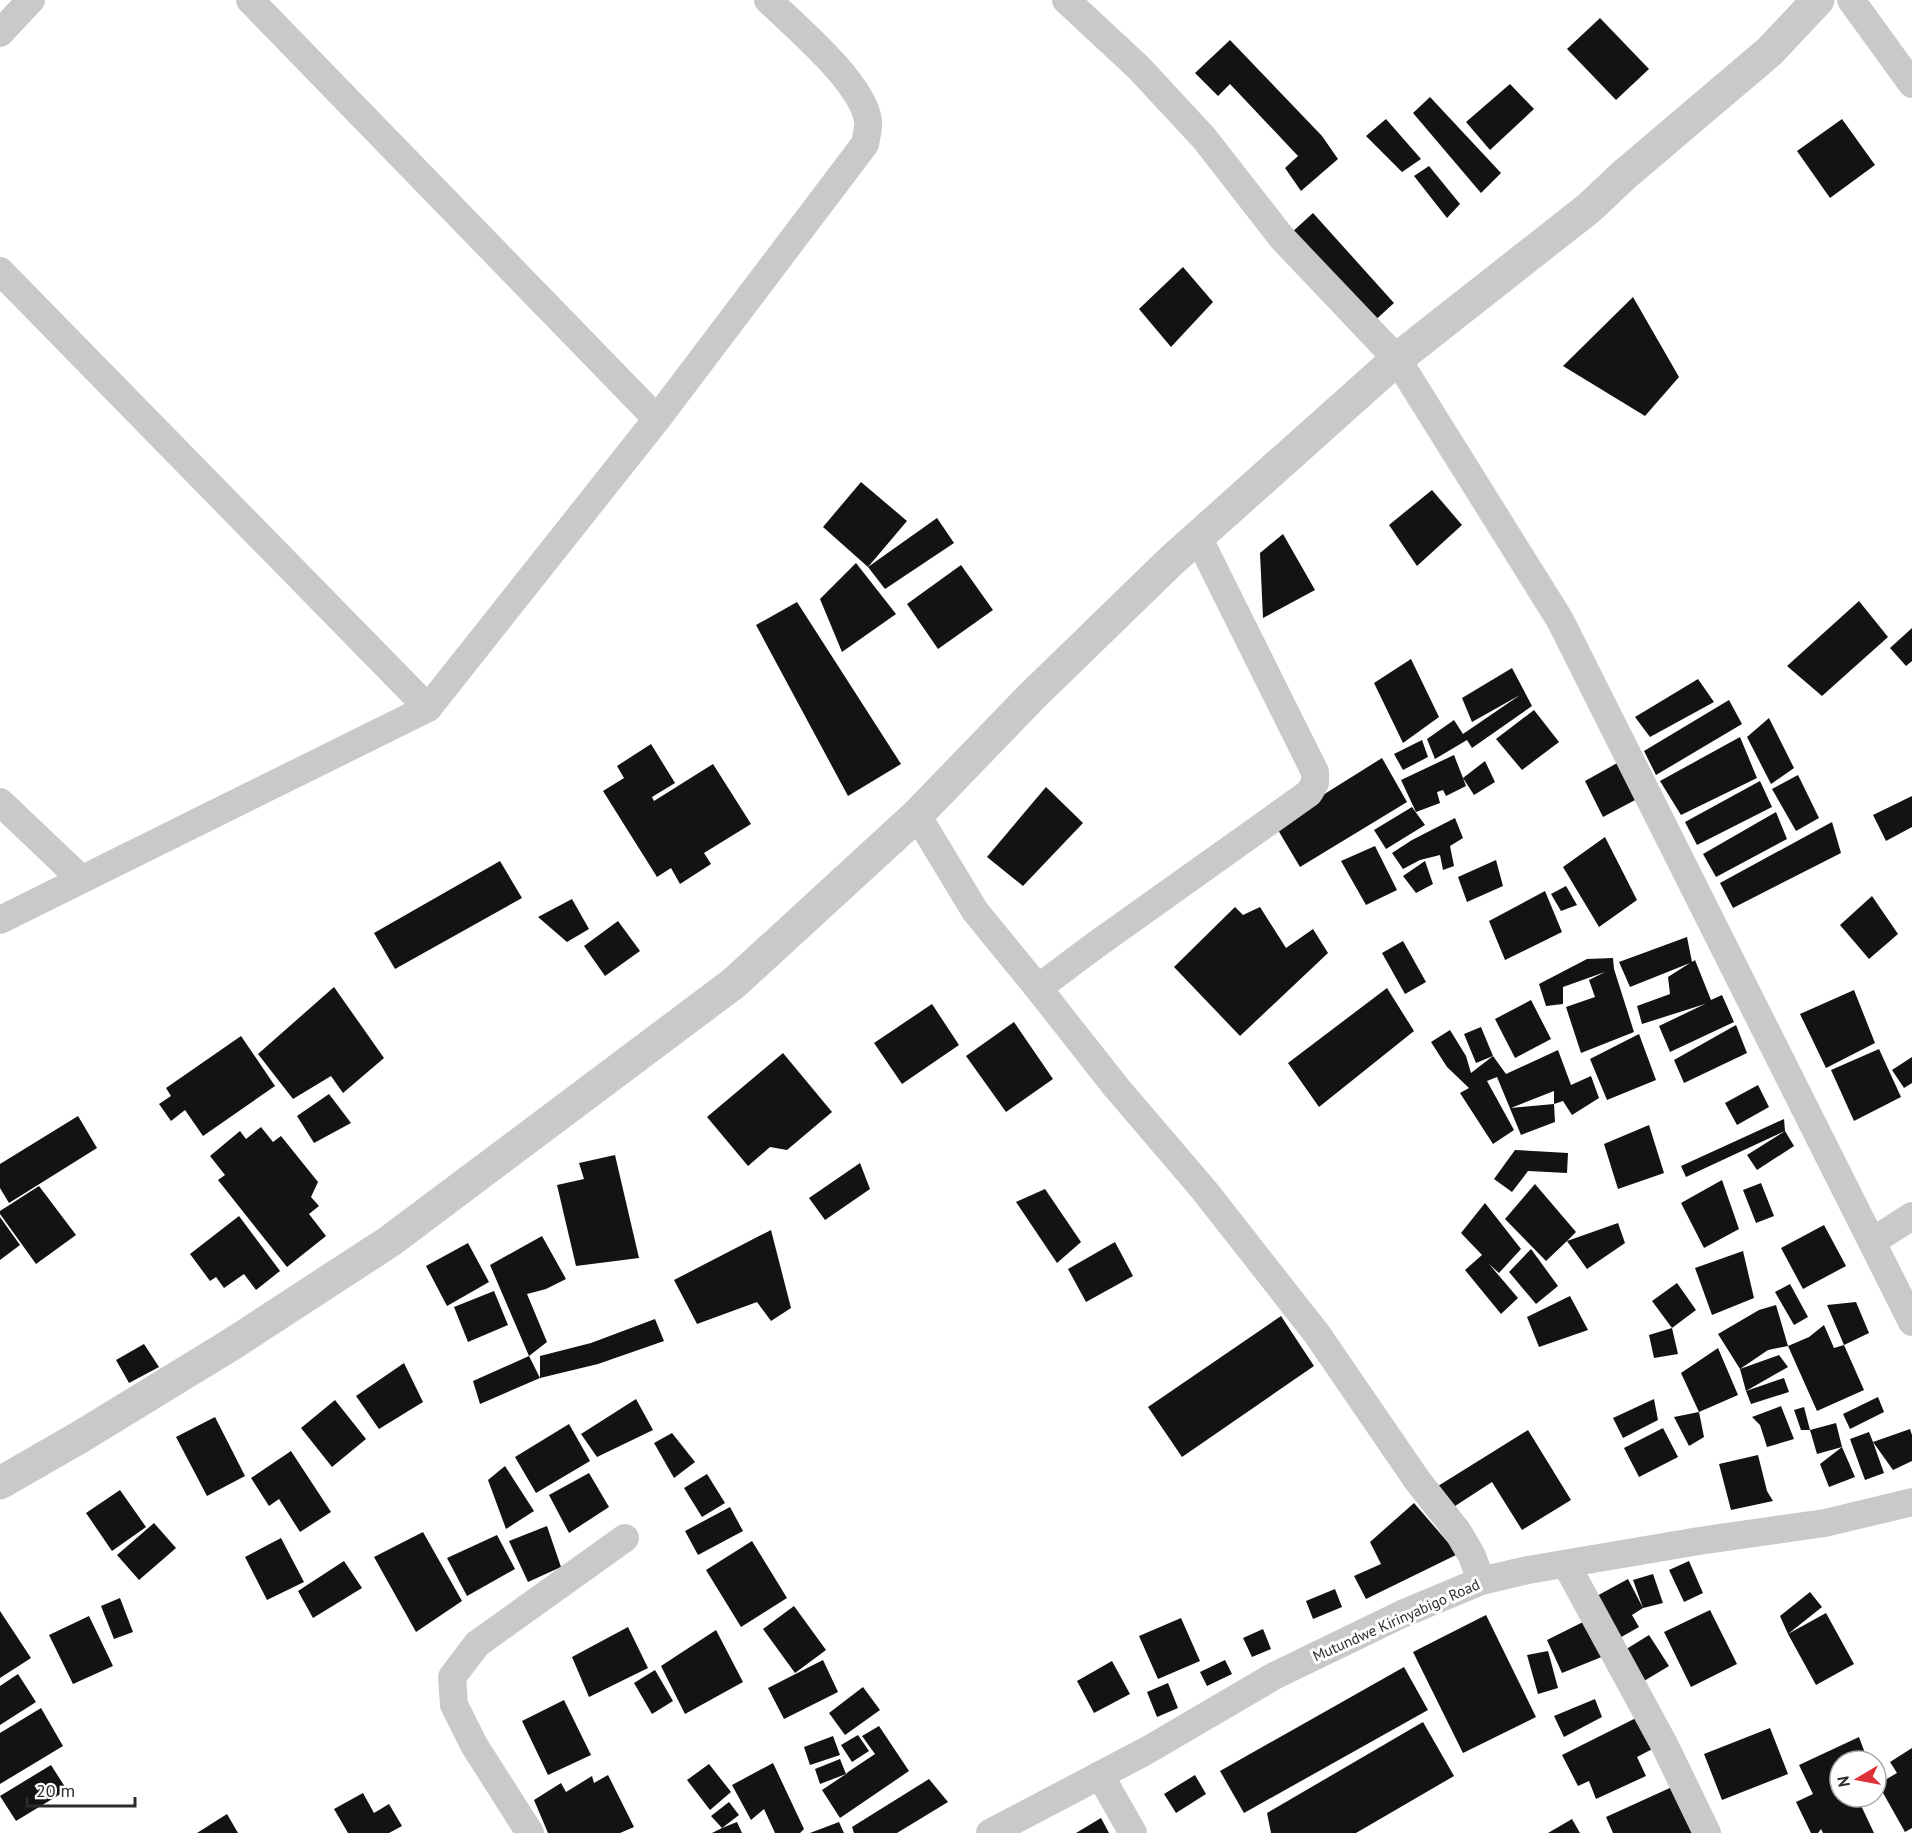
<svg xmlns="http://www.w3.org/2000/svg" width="1912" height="1833" font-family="'PT Sans',sans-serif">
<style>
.building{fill:#131313;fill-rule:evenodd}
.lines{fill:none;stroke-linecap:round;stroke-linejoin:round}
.minor{stroke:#c9c9c9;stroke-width:28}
.tertiary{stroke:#c9c9c9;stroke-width:33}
.labels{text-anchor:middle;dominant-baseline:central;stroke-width:6;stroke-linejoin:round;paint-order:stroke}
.street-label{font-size:15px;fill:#2c2c2c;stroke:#fff}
</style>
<rect width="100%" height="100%" fill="#fff"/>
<g class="building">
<path d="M1600,18L1649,69L1616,100L1567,49Z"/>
<path d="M1230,40L1322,136L1338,159L1301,191L1285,168L1298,156L1230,84L1218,96L1195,73Z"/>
<path d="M1510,84L1534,109L1490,150L1466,122Z"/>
<path d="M1430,97L1501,173L1481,193L1413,113Z"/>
<path d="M1386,119L1421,159L1402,172L1366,136Z"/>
<path d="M1842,119L1875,165L1830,198L1797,151Z"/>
<path d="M1429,166L1460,204L1447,218L1414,176Z"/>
<path d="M1313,213L1394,303L1370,325L1290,234Z"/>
<path d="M1183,267L1213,302L1171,347L1139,309Z"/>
<path d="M1633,297L1679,377L1645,416L1563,366Z"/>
<path d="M861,482L907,521L868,567L823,527Z"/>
<path d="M1432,490L1462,525L1417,566L1389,525Z"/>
<path d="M937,518L954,543L885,589L868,567Z"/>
<path d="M1283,534L1315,590L1263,618L1260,553Z"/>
<path d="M856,563L896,614L842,652L820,599Z"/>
<path d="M961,565L993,610L938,649L907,604Z"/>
<path d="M1859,601L1888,637L1822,696L1787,666Z"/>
<path d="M797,602L901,764L848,796L756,625Z"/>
<path d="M1912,628V661L1906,666L1890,648Z"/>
<path d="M1411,659L1439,717L1403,743L1374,683Z"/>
<path d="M1512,668L1532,706L1472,748L1467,740L1435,759L1427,739L1454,720L1463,734L1520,695L1472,722L1462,698Z"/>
<path d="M1698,679L1714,702L1650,737L1635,717Z"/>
<path d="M1729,700L1742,724L1656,775L1644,751Z"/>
<path d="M1534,710L1559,742L1522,770L1496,739Z"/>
<path d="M1769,718L1794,768L1771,784L1747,737Z"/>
<path d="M1740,737L1757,778L1681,815L1660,781Z"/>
<path d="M1422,740L1428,757L1403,770L1394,754Z"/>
<path d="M651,744L675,783L652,797L654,801L713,764L751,824L704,853L711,864L680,884L671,868L657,877L603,791L624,778L617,766Z"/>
<path d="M1454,755L1463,778L1485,761L1495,782L1474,795L1463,778L1466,786L1446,796L1443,790L1437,792L1440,803L1416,812L1401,780Z"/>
<path d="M1382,758L1407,802L1300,867L1275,825Z"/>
<path d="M1619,762L1637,799L1603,817L1585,781Z"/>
<path d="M1798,775L1819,818L1796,831L1772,789Z"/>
<path d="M1760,781L1772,807L1697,845L1685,822Z"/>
<path d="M1046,787L1083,823L1023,886L987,857Z"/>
<path d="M1912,796V827L1886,841L1873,815Z"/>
<path d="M1412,807L1425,825L1386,849L1374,830Z"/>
<path d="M1776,812L1787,839L1716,877L1703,854Z"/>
<path d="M1455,818L1463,838L1450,846L1454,866L1443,870L1440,855L1420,860L1403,869L1392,853L1412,840Z"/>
<path d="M1832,822L1841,853L1733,908L1720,883Z"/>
<path d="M1605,837L1637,900L1599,927L1563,867Z"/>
<path d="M1375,846L1397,890L1366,905L1341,861Z"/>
<path d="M1496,860L1503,886L1467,902L1458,877Z"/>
<path d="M500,861L522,898L395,969L374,933Z"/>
<path d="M1425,861L1433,884L1416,893L1403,876Z"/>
<path d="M1566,886L1577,905L1561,911L1551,894Z"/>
<path d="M1545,891L1562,932L1505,960L1489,921Z"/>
<path d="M1872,896L1898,934L1869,959L1840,925Z"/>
<path d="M572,899L589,929L567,942L538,917Z"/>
<path d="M1235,907L1243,915L1260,907L1286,948L1313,929L1328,953L1240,1036L1174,967Z"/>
<path d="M618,921L640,951L605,976L584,946Z"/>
<path d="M1687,937L1692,962L1695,960L1711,1000L1722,995L1734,1022L1670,1052L1659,1026L1705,1004L1642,1024L1637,1006L1670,994L1668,977L1690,963L1630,987L1619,962Z"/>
<path d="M1403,941L1426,982L1405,994L1382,953Z"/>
<path d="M1613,958L1614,969L1634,1032L1581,1053L1566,1007L1595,997L1589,980L1605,972L1563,987V1004L1546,1006L1539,984L1587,959Z"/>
<path d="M334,987L384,1058L343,1093L331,1076L293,1099L258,1054Z"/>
<path d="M1387,988L1414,1031L1319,1107L1288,1063Z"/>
<path d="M1854,990L1875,1043L1826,1068L1800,1014Z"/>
<path d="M1531,1000L1551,1039L1515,1058L1495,1019Z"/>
<path d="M932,1004L959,1045L902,1084L874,1043Z"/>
<path d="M1014,1022L1053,1079L1006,1112L966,1056Z"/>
<path d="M1736,1025L1747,1053L1684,1083L1674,1060Z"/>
<path d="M1481,1027L1493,1056L1476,1063L1464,1034Z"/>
<path d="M1450,1030L1466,1056L1471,1073L1493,1056L1506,1074L1558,1050L1571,1085L1591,1076L1599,1098L1572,1115L1563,1101L1554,1104L1555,1122L1521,1135L1497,1077L1487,1081L1514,1130L1493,1144L1460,1093L1469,1088L1447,1067L1431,1042ZM1554,1091V1104L1511,1108Z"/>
<path d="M1639,1034L1656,1080L1607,1100L1590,1059Z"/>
<path d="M241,1036L275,1086L203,1136L185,1110L171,1121L159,1104L171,1096L166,1088Z"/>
<path d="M1879,1049L1901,1097L1854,1121L1831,1070Z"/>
<path d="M783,1053L832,1112L787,1150L770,1147L748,1166L707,1117Z"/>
<path d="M1912,1057V1083L1904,1088L1892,1070Z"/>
<path d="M1758,1085L1769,1107L1737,1125L1725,1103Z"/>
<path d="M329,1094L351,1123L314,1143L297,1116Z"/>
<path d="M78,1116L97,1148L9,1203L0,1188V1164Z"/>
<path d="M1784,1119L1785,1131L1794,1146L1757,1170L1747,1155L1785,1131L1686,1177L1681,1166Z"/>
<path d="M1649,1125L1664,1173L1618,1189L1604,1144Z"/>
<path d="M261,1127L273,1142L281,1136L318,1182L311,1197L319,1206L309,1214L326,1236L287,1267L218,1180L225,1175L210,1156L240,1131L246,1139Z"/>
<path d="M1515,1150L1568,1153L1567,1173L1528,1171L1512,1192L1494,1179Z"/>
<path d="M615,1155L639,1258L576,1266L557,1185L584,1179L579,1163Z"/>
<path d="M860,1163L870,1189L825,1220L809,1198Z"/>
<path d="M1722,1180L1739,1229L1704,1248L1681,1203Z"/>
<path d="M1761,1183L1774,1216L1756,1223L1743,1190Z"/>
<path d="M1535,1184L1576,1232L1567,1241L1618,1223L1625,1243L1587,1269L1567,1241L1546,1261L1505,1219Z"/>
<path d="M39,1186L76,1235L36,1264L0,1214V1211Z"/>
<path d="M1045,1189L1081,1242L1057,1263L1016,1202Z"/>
<path d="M1485,1203L1521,1249L1499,1273L1489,1264L1518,1298L1501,1314L1465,1270L1482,1255L1461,1233Z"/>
<path d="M239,1216L280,1271L256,1290L244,1274L224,1288L216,1277L210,1281L190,1254Z"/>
<path d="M0,1217L20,1245L0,1260Z"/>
<path d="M1824,1225L1846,1266L1803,1289L1781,1248Z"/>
<path d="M771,1230L791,1308L771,1321L757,1302L697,1324L674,1280Z"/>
<path d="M542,1236L566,1279L546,1289L527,1294L547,1342L529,1356L540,1378L480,1404L473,1381L529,1356L490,1265Z"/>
<path d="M1115,1242L1133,1276L1086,1302L1068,1269Z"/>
<path d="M468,1243L489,1282L447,1306L426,1266Z"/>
<path d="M1531,1249L1558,1286L1536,1304L1509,1272Z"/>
<path d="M1743,1251L1754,1298L1712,1315L1695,1268Z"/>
<path d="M1677,1283L1696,1310L1672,1328L1678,1354L1654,1358L1649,1335L1672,1328L1652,1301Z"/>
<path d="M1790,1284L1808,1317L1794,1325L1775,1292Z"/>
<path d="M494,1291L508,1325L468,1342L454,1307Z"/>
<path d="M1570,1296L1588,1330L1539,1347L1527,1317Z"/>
<path d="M1856,1302L1869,1333L1844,1345L1864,1390L1817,1411L1788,1346L1809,1337L1824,1325L1834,1348L1844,1345L1827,1305Z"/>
<path d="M1776,1305L1788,1346L1768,1350L1740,1369L1779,1355L1788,1367L1746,1391L1784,1378L1789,1392L1751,1404L1746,1391L1740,1369L1718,1334L1759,1310Z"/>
<path d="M1281,1316L1314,1366L1182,1457L1148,1407Z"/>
<path d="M655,1319L664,1341L598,1364L540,1378V1356L591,1343Z"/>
<path d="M144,1344L159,1367L129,1383L116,1360Z"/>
<path d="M1718,1348L1738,1395L1699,1412L1681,1373Z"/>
<path d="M404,1363L423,1402L379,1429L356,1396Z"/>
<path d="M1878,1397L1884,1412L1850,1429L1843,1414Z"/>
<path d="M636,1399L653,1430L597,1457L581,1434Z"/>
<path d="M1654,1399L1658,1420L1623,1438L1613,1418Z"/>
<path d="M335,1400L366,1439L332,1467L301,1428Z"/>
<path d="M1781,1406L1794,1439L1767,1447L1760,1425L1752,1417Z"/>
<path d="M1804,1407L1810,1430L1836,1423L1842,1447L1817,1454L1810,1430H1801L1794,1410Z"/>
<path d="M1699,1412L1704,1437L1689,1446L1674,1417Z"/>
<path d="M215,1417L245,1476L207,1496L176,1437Z"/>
<path d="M569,1424L590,1461L536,1493L515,1457Z"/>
<path d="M1663,1428L1678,1457L1639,1477L1624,1448Z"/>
<path d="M1910,1429L1912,1435V1461L1893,1470L1873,1442L1884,1473L1865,1480L1850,1439L1869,1432L1873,1442Z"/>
<path d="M1528,1430L1571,1500L1522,1530L1492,1482L1452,1508L1438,1486Z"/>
<path d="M672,1433L695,1462L674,1478L654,1443Z"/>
<path d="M1842,1447L1855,1477L1829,1487L1820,1464Z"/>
<path d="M291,1451L331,1512L300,1532L279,1499L269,1506L251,1478Z"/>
<path d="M1758,1455L1767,1491L1773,1501L1731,1510L1719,1464Z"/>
<path d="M505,1466L534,1511L506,1529L488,1480Z"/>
<path d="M589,1473L609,1507L569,1533L549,1495Z"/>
<path d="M707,1474L725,1503L702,1517L684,1488Z"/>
<path d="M120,1490L146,1527L112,1551L86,1513Z"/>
<path d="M1414,1503L1458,1554L1366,1599L1354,1576L1381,1564L1370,1542Z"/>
<path d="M730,1507L743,1531L698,1555L685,1531Z"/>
<path d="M154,1523L176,1548L139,1580L117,1555Z"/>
<path d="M547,1526L561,1567L528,1582L509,1541Z"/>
<path d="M423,1532L462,1601L416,1632L374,1557Z"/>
<path d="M497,1535L515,1569L467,1596L447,1558Z"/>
<path d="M281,1538L304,1582L267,1600L245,1557Z"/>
<path d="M752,1541L787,1598L741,1627L706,1570Z"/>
<path d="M344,1561L362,1588L313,1618L298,1591Z"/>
<path d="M1689,1561L1703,1593L1684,1602L1669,1570Z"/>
<path d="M1653,1574L1663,1603L1643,1608L1632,1615L1639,1627L1616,1640L1593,1598L1628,1579L1643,1608L1633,1580Z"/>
<path d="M1335,1589L1342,1607L1313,1619L1306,1601Z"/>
<path d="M1810,1592L1822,1607L1788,1634L1826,1613L1854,1664L1816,1685L1788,1634L1780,1616Z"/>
<path d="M120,1598L133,1632L114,1639L101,1606Z"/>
<path d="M794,1606L826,1650L795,1673L763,1629Z"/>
<path d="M1710,1610L1737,1664L1691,1687L1664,1632Z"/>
<path d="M0,1611L31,1658L0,1678Z"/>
<path d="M1486,1615L1536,1717L1463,1753L1413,1652Z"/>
<path d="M89,1616L113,1666L73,1684L49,1635Z"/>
<path d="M1181,1618L1200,1661L1158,1679L1139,1636Z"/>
<path d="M1591,1618L1609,1654L1562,1673L1547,1640Z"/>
<path d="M628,1627L648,1668L589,1697L572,1657Z"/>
<path d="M1263,1629L1271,1649L1252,1657L1243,1638Z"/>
<path d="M716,1630L743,1682L685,1714L661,1666Z"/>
<path d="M1649,1635L1669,1666L1639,1684L1620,1653Z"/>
<path d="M1548,1651L1558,1688L1538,1694L1527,1655Z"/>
<path d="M823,1660L838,1692L784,1719L768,1688Z"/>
<path d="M1225,1660L1232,1674L1207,1686L1200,1672Z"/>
<path d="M1112,1661L1130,1694L1094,1713L1077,1681Z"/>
<path d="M1404,1667L1428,1710L1244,1813L1220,1771Z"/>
<path d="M655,1670L673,1701L652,1714L634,1683Z"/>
<path d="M18,1674L36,1702L0,1725V1686Z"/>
<path d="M1168,1683L1178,1708L1157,1717L1147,1692Z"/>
<path d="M863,1687L880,1710L845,1735L829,1713Z"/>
<path d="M1595,1699L1602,1717L1564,1737L1554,1716Z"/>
<path d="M564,1700L591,1755L548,1775L522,1721Z"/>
<path d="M41,1708L63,1746L0,1784V1733Z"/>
<path d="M1644,1714L1660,1745L1637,1757L1646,1776L1596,1799L1589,1781L1578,1786L1562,1755Z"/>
<path d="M1423,1722L1454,1776L1356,1833H1271L1267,1813Z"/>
<path d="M879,1726L909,1771L840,1818L822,1790L846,1774L820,1784L815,1769L840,1759L846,1774L848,1772L875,1754L862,1736Z"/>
<path d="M1770,1728L1788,1774L1722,1800L1704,1754Z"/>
<path d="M858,1735L869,1751L852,1762L841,1745Z"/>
<path d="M833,1736L840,1755L810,1765L804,1747Z"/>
<path d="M1859,1737L1868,1761H1840V1797H1857L1874,1833H1823L1821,1829L1818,1833H1811L1796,1802L1813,1794L1799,1765Z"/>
<path d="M1912,1748V1828L1905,1832L1878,1784L1897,1773L1890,1762Z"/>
<path d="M773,1763L804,1829L800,1833H775L764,1809L751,1820L732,1785Z"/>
<path d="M709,1764L731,1792L710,1810L687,1780Z"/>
<path d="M51,1765L67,1790L16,1821L0,1796Z"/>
<path d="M608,1775L634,1827L620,1833H548L534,1800L561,1783L566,1792L592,1776L594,1783Z"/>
<path d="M1195,1775L1206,1794L1176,1813L1164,1794Z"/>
<path d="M929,1779L948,1802L897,1833H854L852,1827Z"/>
<path d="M1672,1787L1694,1833H1613L1606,1817Z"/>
<path d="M363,1793L374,1813L389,1804L402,1826L389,1833H348L334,1809Z"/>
<path d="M729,1802L739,1815L722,1828L711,1816Z"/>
<path d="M227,1814L238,1833H197Z"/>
<path d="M1101,1818L1109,1833H1076Z"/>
<path d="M1572,1819L1580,1833H1548Z"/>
<path d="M737,1822L742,1833H712L722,1828Z"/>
<path d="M839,1822L844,1833H810Z"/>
</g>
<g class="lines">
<g class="minor">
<path d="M250,0L657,419"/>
<path d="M1066,0L1139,68L1204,138L1282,238L1397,359L1560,620L1912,1322"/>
<path d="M1851,0L1912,84"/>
<path d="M0,33L31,0"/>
<path d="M0,271L428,708L657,419L865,144C866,137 869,128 868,121C863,83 796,27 768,0"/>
<path d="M0,802L81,879"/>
<path d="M917,815L975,911L1038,988L1097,944L1309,793L1315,783V772L1198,537"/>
<path d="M0,920L428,708"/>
<path d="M1038,988L1116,1087L1204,1190L1317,1334L1417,1480L1458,1532L1472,1556L1481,1581"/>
<path d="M1873,1241L1912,1216"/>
<path d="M1566,1564L1665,1746L1707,1833"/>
<path d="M1100,1775L1133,1833"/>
<path d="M530,1833L474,1745L454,1705L452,1677L477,1644L625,1538"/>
<path d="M990,1833L1146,1751L1274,1676L1402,1614L1481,1581L1528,1570L1699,1541L1825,1523L1912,1502"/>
</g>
<path class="tertiary" d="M0,1483L80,1437L232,1344L390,1241L734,983L917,815L1031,697L1171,561L1397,359L1589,208L1624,175L1770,51L1818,0"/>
</g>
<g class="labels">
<g class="street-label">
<text transform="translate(1396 1620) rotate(-24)">Mutundwe Kirinyabigo Road</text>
</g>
</g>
<g transform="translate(1858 1779) rotate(260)"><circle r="28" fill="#ffffff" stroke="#ababab" stroke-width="1.5"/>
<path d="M0-4.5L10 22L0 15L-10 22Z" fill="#de3239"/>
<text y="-9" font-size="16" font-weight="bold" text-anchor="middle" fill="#2c2c2c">N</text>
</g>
<path d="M27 1797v9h108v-9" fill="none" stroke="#2c2c2c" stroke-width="3"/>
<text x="36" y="1797" font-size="18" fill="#2c2c2c" stroke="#ffffff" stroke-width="4.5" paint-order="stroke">20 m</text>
</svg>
